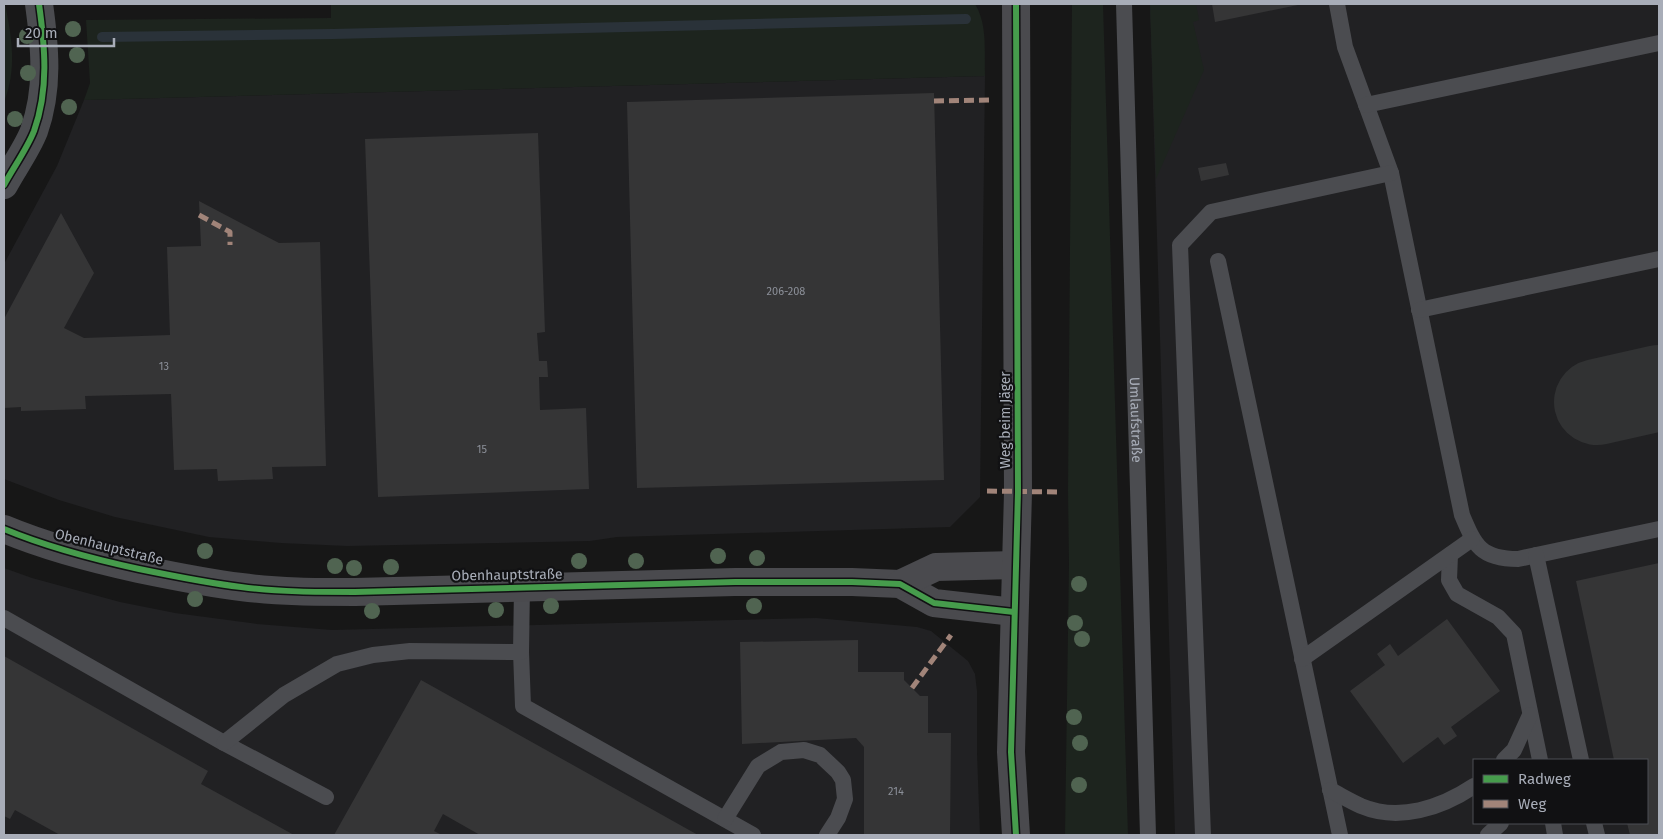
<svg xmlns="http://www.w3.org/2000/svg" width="1663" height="839" font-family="'Fira Sans',sans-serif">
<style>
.built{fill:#212123;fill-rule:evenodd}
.green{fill:#1d241e}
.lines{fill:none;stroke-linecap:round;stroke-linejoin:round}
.stream{stroke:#2a3239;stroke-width:10}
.taxiway{stroke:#313233;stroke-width:86}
.building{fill:#353536}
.lane{stroke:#4b4c50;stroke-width:16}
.street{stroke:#4b4c50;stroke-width:28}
.secondary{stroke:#4a4a4e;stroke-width:28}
.quiet{stroke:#a18479;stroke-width:5;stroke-dasharray:10 5;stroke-linecap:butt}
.cycleway-casing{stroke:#111113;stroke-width:9}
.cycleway{stroke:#469c4c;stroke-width:6}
.tree{fill:#506451}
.labels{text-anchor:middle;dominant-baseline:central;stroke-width:4.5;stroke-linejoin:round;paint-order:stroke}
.number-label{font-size:11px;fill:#8b8f98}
.street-label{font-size:14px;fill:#a8adb8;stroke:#111113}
</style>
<rect width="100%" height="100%" fill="#171717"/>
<g class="built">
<path d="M1150,4H1659V835H1175ZM1474,760H1647V823H1474Z"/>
<path d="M985,76L980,497L950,527L617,537L590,541L347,546L281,543L209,537L115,517L59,500L4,479V264L57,166L84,100Z"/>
<path d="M4,568L32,578L120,602L175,613L257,624L332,630L816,618L917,627L931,631L968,661L975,674L977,691V753L980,835H4Z"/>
</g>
<g class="green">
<path d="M4,4H5C12,38 17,69 4,102Z"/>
<path d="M331,4H975C988,25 984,52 985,76L84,100L90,83L86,20L331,18Z"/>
<path d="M1072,4H1103L1128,835H1065L1069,564L1068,491Z"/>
<path d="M1150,4H1196L1199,20L1193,22L1204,70L1156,179Z"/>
</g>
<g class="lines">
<path class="stream" d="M102,37L333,34L966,19"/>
<path class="taxiway" d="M1597,402L1659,388"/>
</g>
<g class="building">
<path d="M1212,4H1298V5L1215,22Z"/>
<path d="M934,93L944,480L637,488L627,102Z"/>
<path d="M538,133L545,332L537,333L539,361H547L548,377H539L540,410L586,408L589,489L378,497L365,139Z"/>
<path d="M1226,163L1229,175L1201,181L1198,168Z"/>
<path d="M199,201L279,243L320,242L326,466L272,467L273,479L218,481L217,469L174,470L171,394L85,396L86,409L21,411V407L4,408V319L61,213L94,273L64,328L84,338L170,335L167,247L201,246Z"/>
<path d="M1659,563V835H1630L1627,823H1647V760H1614L1576,581Z"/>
<path d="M1447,619L1500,691L1451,727L1457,736L1444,745L1438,737L1403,763L1350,691L1385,665L1377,654L1390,644L1398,656Z"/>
<path d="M858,640V672H904V680L920,696H928V733H951L950,835H864V747L856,738L742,744L740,642Z"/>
<path d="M4,656L208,771L201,784L294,835H60L15,810L10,819L4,816Z"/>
<path d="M421,680L698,835H480L443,814L434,831L442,835H334Z"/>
</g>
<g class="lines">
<g class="lane">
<path id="s1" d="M1124,4L1148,835"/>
<path d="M1337,4L1345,47L1391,173L1462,515C1475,546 1481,559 1518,559L1659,529"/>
<path d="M1366,105L1659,43"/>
<path d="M1218,261L1340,835"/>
<path d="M1419,310L1659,259"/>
<path d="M1450,555L1449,580L1457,594L1498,617L1514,634L1540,760"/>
<path d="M1536,555L1581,760"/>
<path d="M4,618L224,743L326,797"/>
<path d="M521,652L523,706L753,835"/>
<path d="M1302,659L1472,539"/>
<path d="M224,743L284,695L337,664L373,655L410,651L521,652L522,587"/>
<path d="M1504,760L1514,750L1530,715"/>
<path d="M1330,790C1340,795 1350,801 1361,806C1399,822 1441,808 1474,786"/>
<path d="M725,819L758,766L781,752L804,750L820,755L838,772L843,780L845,799L838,818L827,835"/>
<path d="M1553,823L1555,835"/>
<path d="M1594,823L1597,835"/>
<path d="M1203,835L1180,245L1211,212L1391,173"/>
<path d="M1488,835L1501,823"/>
</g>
<path class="street" d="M4,185C13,168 27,149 34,131C49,89 45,47 39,4"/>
<g class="secondary">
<path d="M4,529C47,547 93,559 139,569C173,576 207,583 241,587C279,592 317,592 355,592L735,582H852L900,584L934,603L1014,612"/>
<path d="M900,584L936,567L1015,565"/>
<path d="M1016,835L1011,752L1018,492L1016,4"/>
</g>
<g class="quiet">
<path d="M934,101L991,100"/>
<path d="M199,215L230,232V245"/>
<path d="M987,491L1058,492"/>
<path d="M912,688L951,635"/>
</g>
<g class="cycleway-casing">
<g id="cycleway">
<path d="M4,185C13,168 27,149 34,131C49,89 45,47 39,4"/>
<path d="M4,529C47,547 93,559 139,569C173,576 207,583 241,587C279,592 317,592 355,592L735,582H852L900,584L934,603L1014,612"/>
<path d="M1016,835L1011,752L1018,492L1016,4"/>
</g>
</g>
<use href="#cycleway" class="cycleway"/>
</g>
<g class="tree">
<circle cx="73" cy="29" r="8"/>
<circle cx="27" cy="36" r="8"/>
<circle cx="77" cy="55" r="8"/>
<circle cx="28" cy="73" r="8"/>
<circle cx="69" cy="107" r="8"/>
<circle cx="15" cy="119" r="8"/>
<circle cx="205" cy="551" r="8"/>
<circle cx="718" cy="556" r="8"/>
<circle cx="757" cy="558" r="8"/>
<circle cx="579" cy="561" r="8"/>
<circle cx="636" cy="561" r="8"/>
<circle cx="335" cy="566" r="8"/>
<circle cx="391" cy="567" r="8"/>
<circle cx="354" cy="568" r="8"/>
<circle cx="1079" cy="584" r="8"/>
<circle cx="195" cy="599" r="8"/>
<circle cx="551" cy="606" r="8"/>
<circle cx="754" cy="606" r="8"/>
<circle cx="496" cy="610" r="8"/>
<circle cx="372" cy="611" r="8"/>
<circle cx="1075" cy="623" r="8"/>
<circle cx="1082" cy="639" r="8"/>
<circle cx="1074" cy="717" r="8"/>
<circle cx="1080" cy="743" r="8"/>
<circle cx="1079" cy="785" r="8"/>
</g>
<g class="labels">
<g class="number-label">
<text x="786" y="291">206-208</text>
<text x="164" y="366">13</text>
<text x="482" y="449">15</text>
<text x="896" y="791">214</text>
</g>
<g class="street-label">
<text transform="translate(1005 420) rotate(-90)">Weg beim Jäger</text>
<text stroke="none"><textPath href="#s1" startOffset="416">Umlaufstraße</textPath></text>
<text transform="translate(109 547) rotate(14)">Obenhauptstraße</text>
<text transform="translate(507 575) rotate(-1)">Obenhauptstraße</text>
</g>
</g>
<rect width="1663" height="839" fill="none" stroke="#a8adb8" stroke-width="10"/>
<rect x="1473" y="759" width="175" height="65" fill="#111113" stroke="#4d4f55"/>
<rect x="1483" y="775" width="25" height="8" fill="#469c4c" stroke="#4d4f55"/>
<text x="1518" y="784" font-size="15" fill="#a8adb8">Radweg</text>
<rect x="1483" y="800" width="25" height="8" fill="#a18479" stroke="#4d4f55"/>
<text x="1518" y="809" font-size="15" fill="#a8adb8">Weg</text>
<path d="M18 38v8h96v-8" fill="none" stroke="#a8adb8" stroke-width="2.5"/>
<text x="25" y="38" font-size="15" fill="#a8adb8" stroke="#111113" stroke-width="4" paint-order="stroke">20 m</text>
</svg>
